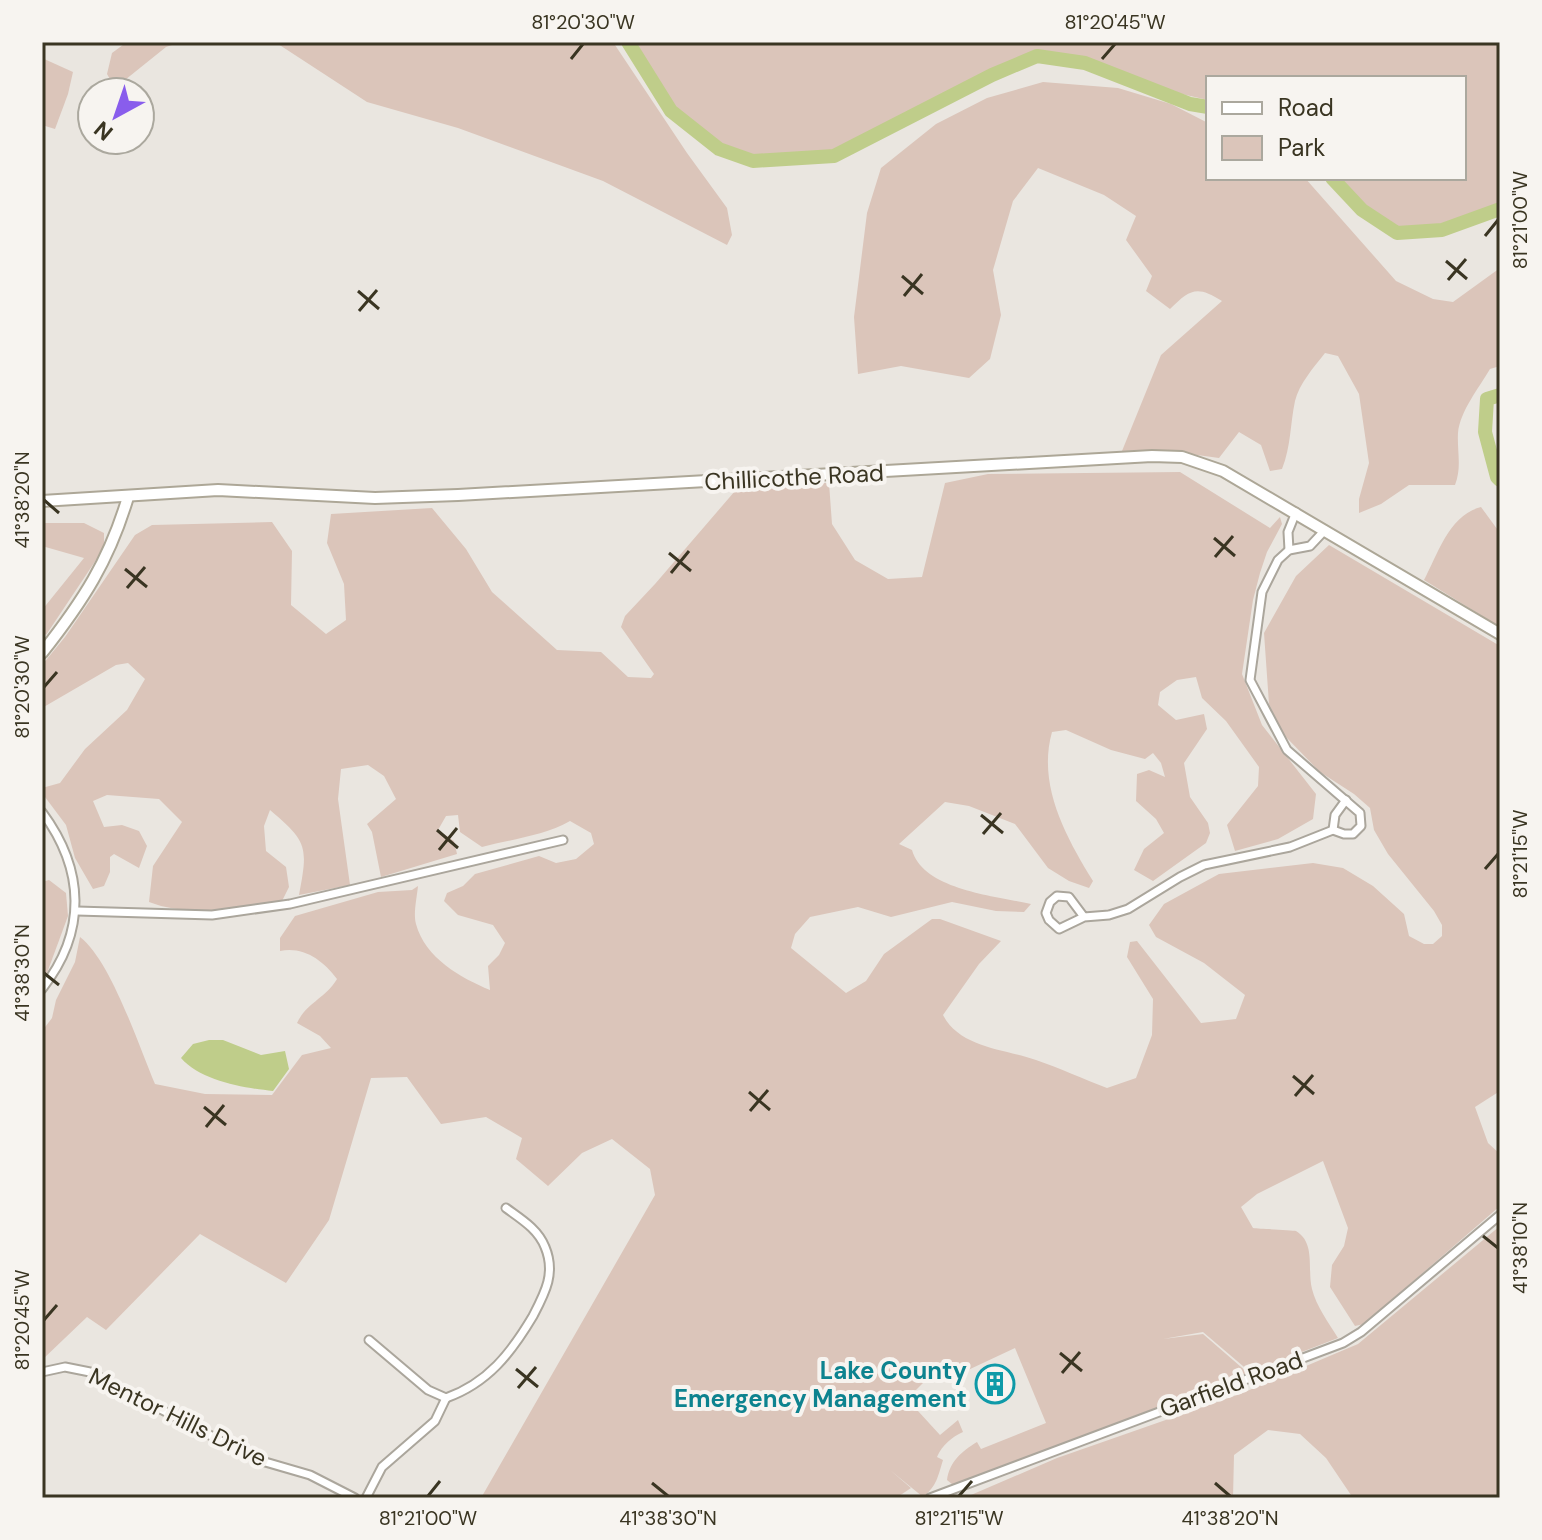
<svg xmlns="http://www.w3.org/2000/svg" width="1542" height="1540" font-family="'DM Sans',sans-serif">
<style>
.green{fill:#dbc5ba}
.water{fill:#bfcd8a}
.lines{fill:none;stroke-linecap:round;stroke-linejoin:round}
.river{stroke:#bfcd8a;stroke-width:14}
.street-casing{stroke:#aba69c;stroke-width:11}
.secondary-casing{stroke:#ada797;stroke-width:14}
.street{stroke:#fff;stroke-width:7}
.secondary{stroke:#fff;stroke-width:10}
.ticks{fill:none;stroke:#3a3522;stroke-width:3}
.labels{text-anchor:middle;dominant-baseline:central;stroke-width:8;stroke-linejoin:round;paint-order:stroke}
.street-label{font-size:24px;fill:#3a3522;stroke:#f7f4f0}
.culture-label{font-size:24px;font-weight:bold;fill:#0d838f;stroke:#f7f4f0;text-anchor:end}
.neatline{fill:none;stroke:#3a3522;stroke-width:3}
.ticks-label{font-size:20px;text-anchor:middle;fill:#3a3522}
</style>
<rect width="100%" height="100%" fill="#eae6e0"/>
<g class="green">
<path d="M127,42H181L166,47L115,88L107,74L112,53Z"/>
<path d="M275,42H613L687,153L727,208L732,235L727,245L603,181L458,128L367,102Z"/>
<path d="M628,42H1500V209L1442,230L1397,233L1362,210L1332,178H1464V78H1208V100L1142,85L1085,63L1037,56L992,75L834,156L753,161L719,149L671,111Z"/>
<path d="M42,58L73,72L68,94L55,129L42,125Z"/>
<path d="M1043,82L1118,88L1171,104L1208,123V178H1305L1396,281L1433,299L1453,302L1500,268V366L1490,369C1479,388 1460,411 1458,433C1457,452 1462,467 1455,485H1409L1381,504L1359,513V499L1369,463L1359,394L1338,356L1325,353C1314,367 1299,384 1295,401C1290,425 1291,446 1282,469L1270,471L1261,445L1239,432L1219,458L1161,450L1122,451L1161,355L1222,301C1197,285 1190,289 1170,309L1146,291L1152,276L1126,240L1136,216L1104,195L1038,168L1013,201L993,270L1001,315L990,359L969,378L901,366L858,374L854,317L867,213L881,168L936,124L987,98Z"/>
<path d="M1180,472L1270,528L1280,517L1282,524L1267,552L1260,573L1253,600L1242,674L1262,725L1316,794L1313,819L1278,839L1235,851L1227,825L1258,786L1259,767L1226,721L1202,698L1196,677L1177,680L1160,692L1158,705L1176,720L1204,714L1207,729L1184,763L1190,797L1208,823L1210,833L1206,843L1153,881L1134,870L1144,849L1164,833L1156,819L1136,801L1137,774L1149,770L1165,777L1161,763L1153,753L1145,759L1111,750L1066,730L1052,732C1037,785 1066,837 1093,881L1089,888L1069,881L1048,868L1015,824L969,806L945,802L899,844L912,850C923,890 996,896 1031,904L1024,912L996,911L952,902L891,917L858,907L810,917L795,934L791,948L846,993L866,981L884,954L932,919H940L1001,941L979,964L943,1015C960,1048 1005,1049 1036,1060C1060,1068 1083,1079 1107,1088L1136,1078L1152,1035L1153,999L1127,957L1130,942L1137,941L1201,1023L1236,1019L1245,995L1204,963L1156,937L1149,925L1164,904L1219,874L1313,863L1343,868L1373,886L1404,914L1409,936L1424,944H1433L1442,936V925L1434,911L1388,854L1374,830L1370,808L1354,794L1320,772L1284,735L1269,704L1264,633L1296,576L1329,545L1500,646V1091L1475,1107L1488,1143L1500,1154V1206L1364,1324L1355,1326L1330,1287L1332,1265L1344,1246L1348,1228L1323,1161L1257,1194L1241,1207L1253,1228C1261,1229 1293,1230 1296,1231C1316,1243 1307,1269 1312,1289C1316,1306 1329,1323 1338,1338L1250,1372L1203,1332L1163,1339L1203,1334L1248,1373L953,1485L947,1480C950,1461 961,1452 977,1442L981,1449L1046,1423L1015,1348L951,1378L932,1374L907,1399L940,1435L958,1420L963,1432C952,1437 942,1445 937,1457L943,1460C938,1476 937,1486 923,1497L890,1470L911,1488L896,1498H481L655,1195L650,1169L612,1139L582,1153L548,1186L516,1159L522,1138L486,1117L441,1124L407,1077L371,1078L329,1220L286,1283L200,1234L106,1330L87,1317L42,1360V1031L52,1018L56,1000L75,962L80,937C111,961 138,1044 155,1084L205,1094L272,1095L302,1055L331,1048L320,1036L297,1023C307,1002 325,999 337,979C323,960 303,946 280,951V938L295,916L378,892L412,890L418,886C417,897 413,914 416,924C425,958 461,978 490,990L488,966L499,955L505,943L493,925L458,915L444,901L447,893L463,886L475,874L539,856L556,863L576,859L594,844L591,833L570,821C544,836 511,839 482,847L460,832L458,815L446,816L438,830L454,841L457,854L381,877L372,832L367,824L396,799L384,776L368,765L341,769L338,799L350,885L299,895C308,847 308,842 270,810L264,826L266,851L286,867L289,887L282,901C240,907 190,918 149,902L153,866L182,822L159,799L107,795L93,801L104,827L122,825L139,831L147,846L139,868L114,854L110,857V872L104,886L93,889L75,858L66,825L42,793V788L60,783L85,749L127,710L145,679L128,663L116,665L42,708V665L65,637L135,535L152,525L272,522L292,551L291,605L326,634L346,620L344,584L327,543L331,514L432,508L466,549L492,592L557,650L601,652L628,677L651,678L654,674L621,627L625,616L655,584L741,484L829,483L832,524L855,560L888,579L922,577L945,483L988,474Z"/>
<path d="M1481,507L1500,533V627L1424,580C1438,554 1449,515 1481,507Z"/>
<path d="M42,523H84L104,533V548L46,635L42,630V610L84,558L42,546Z"/>
<path d="M49,880L66,893L68,916L47,973L42,976V882Z"/>
<path d="M1500,1226V1498H1353L1326,1458L1300,1434L1268,1430L1234,1455L1233,1498H964L1057,1458L1240,1394L1358,1344Z"/>
</g>
<path class="water" d="M209,1040H223L261,1055L285,1051L289,1069L273,1091C244,1088 201,1081 181,1058L193,1044Z"/>
<g class="lines">
<g class="river">
<path d="M628,42L671,111L719,149L753,161L834,156L992,75L1037,56L1085,63L1190,104L1208,107"/>
<path d="M1332,178L1362,210L1397,233L1442,230L1500,209"/>
<path d="M1500,395L1487,399L1485,432L1497,477L1500,480"/>
</g>
<g class="street-casing">
<g id="street">
<path d="M1289,550L1288,532L1296,512"/>
<path d="M42,812C85,870 87,932 42,989"/>
<path d="M1333,830L1335,815L1346,800"/>
<path d="M77,911L212,915L290,904L563,840"/>
<path d="M1084,917L1069,897L1057,896L1050,902L1046,913L1049,920L1059,929L1084,917L1109,915L1128,909L1180,877L1204,865L1290,847L1333,830L1344,834H1353L1361,826L1360,813L1287,750L1250,680L1262,592L1278,560L1289,550L1310,546L1325,530"/>
<path d="M369,1340L428,1390L446,1398"/>
<path d="M42,1372L65,1367L90,1372L255,1459L310,1475L355,1498"/>
<path d="M446,1398C488,1383 511,1353 533,1316C545,1293 556,1273 545,1247C538,1229 521,1219 506,1208"/>
<path d="M366,1498L382,1467L435,1421L446,1398"/>
<path d="M930,1498L1343,1343L1361,1332L1500,1215"/>
</g>
</g>
<g class="secondary-casing">
<g id="secondary">
<path d="M42,501L218,490L375,498L458,495L1152,456L1182,457L1223,471L1500,634"/>
<path d="M42,653C83,601 109,561 128,497"/>
</g>
</g>
<use href="#street" class="street"/>
<use href="#secondary" class="secondary"/>
</g>
<path class="ticks" d="M571,59L583,44M1102,59L1115,44M1485,236L1498,220M1446,261L1467,279M902,276L923,294M1448,280L1466,259M358,291L379,309M904,296L922,274M359,311L377,290M44,500L59,513M1214,538L1235,556M669,553L691,571M1215,557L1233,536M125,569L147,587M671,573L689,551M127,588L145,567M44,687L57,672M981,815L1003,833M437,830L458,848M983,834L1001,813M439,850L457,828M1485,869L1498,854M44,973L59,985M1293,1076L1314,1094M749,1092L770,1110M1295,1096L1313,1075M204,1107L226,1125M750,1111L768,1090M206,1127L224,1105M1483,1236L1498,1248M44,1320L57,1305M1060,1353L1082,1371M516,1369L538,1387M1062,1373L1080,1352M518,1388L536,1367M652,1483L668,1496M1215,1483L1230,1496M428,1496L440,1481M959,1496L972,1481"/>
<defs>
<g id="building-ring" transform="scale(2)"><circle r="9.5" fill="#f7f4f0" stroke="#0f9aa8" stroke-width="1.5"/><path d="M-4-6H4V6H1V3H-1V6H-4ZM-2.5-4.3h1.7v1.8h-1.7ZM.8-4.3h1.7v1.8H.8ZM-2.5-1h1.7V.8h-1.7ZM.8-1h1.7V.8H.8Z" fill="#0f9aa8"/></g>
</defs>
<g fill-rule="evenodd">
<use href="#building-ring" x="995" y="1384"/>
</g>
<g class="labels">
<g class="street-label">
<text transform="translate(794 477) rotate(-3)">Chillicothe Road</text>
<text transform="translate(1231 1384) rotate(-20)">Garfield Road</text>
<text transform="translate(178 1417) rotate(26)">Mentor Hills Drive</text>
</g>
<g class="culture-label">
<text x="967" y="1370">Lake County<tspan x="967" dy="28">Emergency Management</tspan></text>
</g>
</g>
<rect width="1542" height="1540" fill="none" stroke="#f7f4f0" stroke-width="88"/>
<rect x="1206" y="76" width="260" height="104" fill="#f7f4f0" stroke="#aba89e" stroke-width="2"/>
<rect x="1222" y="102" width="40" height="12" fill="#ffffff" stroke="#aba89e" stroke-width="2"/>
<text x="1278" y="116" font-size="24" fill="#3a3522">Road</text>
<rect x="1222" y="136" width="40" height="24" fill="#dbc5ba" stroke="#aba89e" stroke-width="2"/>
<text x="1278" y="156" font-size="24" fill="#3a3522">Park</text>
<g transform="translate(116 116) rotate(220)"><circle r="38" fill="#f7f4f0" stroke="#aba89e" stroke-width="2"/>
<path d="M0-6L14 30L0 20L-14 30Z" fill="#895dec"/>
<text y="-12" font-size="22" font-weight="bold" text-anchor="middle" fill="#3a3522">N</text>
</g>
<rect x="44" y="44" width="1454" height="1452" class="neatline"/>
<g class="ticks-label">
<text x="583" y="29">81°20'30"W</text>
<text x="1115" y="29">81°20'45"W</text>
<text transform="translate(1520 220) rotate(-90)" y="7">81°21'00"W</text>
<text transform="translate(22 500) rotate(-90)" y="7">41°38'20"N</text>
<text transform="translate(22 687) rotate(-90)" y="7">81°20'30"W</text>
<text transform="translate(1520 854) rotate(-90)" y="7">81°21'15"W</text>
<text transform="translate(22 973) rotate(-90)" y="7">41°38'30"N</text>
<text transform="translate(1520 1248) rotate(-90)" y="7">41°38'10"N</text>
<text transform="translate(22 1320) rotate(-90)" y="7">81°20'45"W</text>
<text x="428" y="1525">81°21'00"W</text>
<text x="668" y="1525">41°38'30"N</text>
<text x="959" y="1525">81°21'15"W</text>
<text x="1230" y="1525">41°38'20"N</text>
</g>
</svg>
